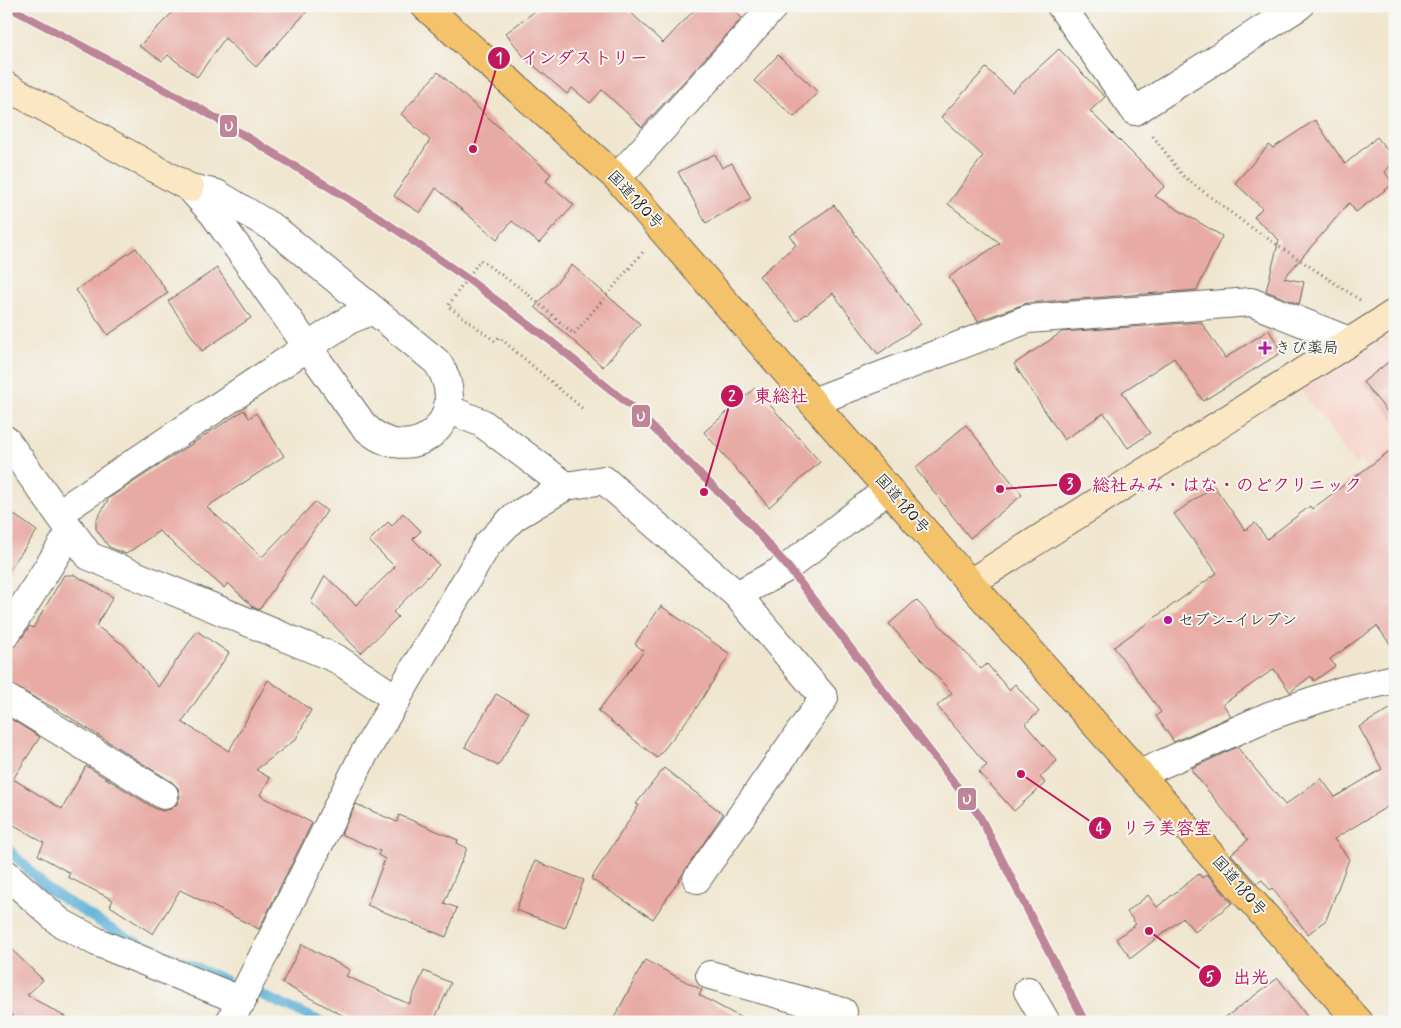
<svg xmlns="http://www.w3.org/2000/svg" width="1401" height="1028" font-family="Mynerve,'Klee One',sans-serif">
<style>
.built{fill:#f7d1c6}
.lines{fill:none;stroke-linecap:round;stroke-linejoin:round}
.stream{stroke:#5ab0d7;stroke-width:10}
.building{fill:#e8aba4}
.street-casing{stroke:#66635b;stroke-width:30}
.secondary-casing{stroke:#66635b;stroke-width:30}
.highway-casing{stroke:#66635b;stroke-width:30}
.path{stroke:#66635b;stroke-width:3;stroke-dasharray:1 4;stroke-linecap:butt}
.street{stroke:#fff;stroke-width:28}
.secondary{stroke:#fbe7c3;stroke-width:28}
.highway{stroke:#f4c26a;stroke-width:28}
.rail-1-casing{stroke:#f6f6f2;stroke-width:11}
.rail-1{stroke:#bd8596;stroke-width:8}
.poi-dot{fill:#b5179e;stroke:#f6f6f2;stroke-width:2}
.labels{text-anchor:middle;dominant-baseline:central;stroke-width:4;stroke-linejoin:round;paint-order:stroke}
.street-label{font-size:16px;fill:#1c1c1c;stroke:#f6f6f2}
.poi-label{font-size:16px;fill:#1c1c1c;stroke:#f6f6f2;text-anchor:start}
.leader{fill:none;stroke:#c2185b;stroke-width:2}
.callout-dot{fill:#c2185b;stroke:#f6f6f2;stroke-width:2}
.mark-label{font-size:15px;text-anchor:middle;font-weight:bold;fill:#fff}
.callout-label{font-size:18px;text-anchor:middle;font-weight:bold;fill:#c2185b;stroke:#f6f6f2;stroke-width:4;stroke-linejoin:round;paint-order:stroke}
.line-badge{stroke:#f6f6f2;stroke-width:2}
.badge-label{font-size:14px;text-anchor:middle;font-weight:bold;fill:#fff}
</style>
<rect width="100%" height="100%" fill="#f6f6f2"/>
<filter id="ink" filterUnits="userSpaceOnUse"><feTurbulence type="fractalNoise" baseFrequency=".02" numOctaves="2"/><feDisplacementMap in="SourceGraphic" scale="10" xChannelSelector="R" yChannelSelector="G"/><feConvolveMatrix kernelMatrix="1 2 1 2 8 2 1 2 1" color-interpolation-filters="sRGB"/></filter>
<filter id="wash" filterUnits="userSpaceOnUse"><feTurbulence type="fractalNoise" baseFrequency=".0096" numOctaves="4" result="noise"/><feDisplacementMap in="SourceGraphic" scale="20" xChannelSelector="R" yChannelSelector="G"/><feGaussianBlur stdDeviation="1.12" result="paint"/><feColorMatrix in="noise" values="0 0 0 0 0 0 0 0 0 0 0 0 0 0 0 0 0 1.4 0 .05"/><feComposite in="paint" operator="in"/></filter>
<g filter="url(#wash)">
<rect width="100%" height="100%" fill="#f0e6cf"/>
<path class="built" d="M1395,331V502L1394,503L1361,460L1355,465L1301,390Z"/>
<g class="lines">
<g class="stream">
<path d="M6,847L49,890L119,934L225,980"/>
<path d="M248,989L322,1022"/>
</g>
</g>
<g id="blocks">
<g class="building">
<path d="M179,6H312L256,67L225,38L197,77L168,55L162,61L139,46Z"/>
<path d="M542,6H624L663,43L698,6H729L742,18L642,127L602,90L590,103L572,88L567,94L524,57L506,33Z"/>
<path d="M1059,49L1105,97L1090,111L1165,186L1155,196L1222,236L1197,290L1027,303L978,321L949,277L1000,243L948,204L983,156L941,117L986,68L1012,92Z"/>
<path d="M778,55L818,92L794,117L754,81Z"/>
<path d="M438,72L551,174L546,181L574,205L539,243L512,221L497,239L436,188L420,213L394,196L430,140L401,114Z"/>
<path d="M1315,120L1345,164L1377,137L1395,160L1385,172L1393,184L1356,212L1349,203L1284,278L1304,282L1299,304L1266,291L1279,240L1254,217L1262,208L1235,183L1269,145L1273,148Z"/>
<path d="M715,154L722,168L732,163L751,198L706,223L678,172Z"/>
<path d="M834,205L921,324L878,354L833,293L797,321L759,276L796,245L790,236Z"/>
<path d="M136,248L168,293L108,335L76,290Z"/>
<path d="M572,265L640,324L603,367L535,307Z"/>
<path d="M217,268L251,318L202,351L168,301Z"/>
<path d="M1201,322L1225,358L1269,330L1282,352L1203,401L1174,358L1122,392L1150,433L1128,448L1104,413L1064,440L1014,364L1062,332Z"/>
<path d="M1395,357V421L1363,382Z"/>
<path d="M755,388L820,462L769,507L704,432Z"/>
<path d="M244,410L249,418L256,413L284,456L207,507L262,557L315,502L327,511L259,610L253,607L228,583L224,588L159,531L126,554L109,547L96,529V521L109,498Z"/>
<path d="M966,425L1022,495L970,538L915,468Z"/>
<path d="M1395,447V651L1377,626L1330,659L1335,666L1314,681L1311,676L1290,692L1274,669L1223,704L1231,716L1174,742L1156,716L1161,712L1114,647L1217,573L1174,514L1214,486L1245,530L1255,523L1267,539L1310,506L1312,509Z"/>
<path d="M6,509L37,531L6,574Z"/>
<path d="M403,513L421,531L413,539L439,565L393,612L398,617L361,653L311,602L325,576L356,605L395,567L369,541L388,522L392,526Z"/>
<path d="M64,575H75L113,597L96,626L124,645L158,687L197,631L229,653L182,722L229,751L268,680L311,710L296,739L256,770L270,778L260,795L312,823L259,929L180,890L153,934L110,906L113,900L68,877L70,873L38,855L44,843L6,820V716L40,737L13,779L62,809L86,766L156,809L163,811L171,809L177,804L180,796L178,788L172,782L58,710L6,682V655L10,649L19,642L30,626L33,628Z"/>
<path d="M916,600L981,669L987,664L1009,690L1015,684L1039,712L1025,724L1057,761L1040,777L1045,783L1014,811L979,772L987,765L937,706L952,693L889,624Z"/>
<path d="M661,606L730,654L695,710L657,758L598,711L644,651L635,644Z"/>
<path d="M496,694L529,713L498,766L465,747Z"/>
<path d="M1395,706V802L1334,839L1349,859L1326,920L1308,934L1272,888L1270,890L1262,880L1257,883L1231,854L1248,840L1192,771V768L1237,747L1285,805L1321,778L1335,797L1382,769L1359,727Z"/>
<path d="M664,768L723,814L653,919L591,879L639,805L636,804Z"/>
<path d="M356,804L397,822L399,815L458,840L457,843L467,848L444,903L457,908L446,937L367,905L385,859L378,855L380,851L341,834Z"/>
<path d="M535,861L584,880L565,928L516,910Z"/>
<path d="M1199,874L1202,878L1207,874L1232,903L1195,932L1183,918L1131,958L1116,939L1136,924L1127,912L1148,895L1157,907Z"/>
<path d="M6,944L43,980L27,995L74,1022H18L10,1013L6,1016Z"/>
<path d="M302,944L350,970L346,976L409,1004L424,971L451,983L436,1016L449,1022H355L282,983Z"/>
<path d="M645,960L702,990L699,995L749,1022H612Z"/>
<path d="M1278,978L1311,1022H1219Z"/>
</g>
</g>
</g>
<g filter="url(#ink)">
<use href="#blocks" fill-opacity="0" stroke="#66635b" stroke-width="1"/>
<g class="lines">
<g class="street-casing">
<g id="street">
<path d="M1061,6L1135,111L1299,6"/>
<path d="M617,178L774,6"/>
<path d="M190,188L217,194L275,229L437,362C476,418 411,474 363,425L213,213Z"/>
<path d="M813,402L1028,319L1251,302L1349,341"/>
<path d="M448,409L482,423L566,486"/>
<path d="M6,440L89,556L337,659L397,699"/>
<path d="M59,513L309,346L349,320L373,310"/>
<path d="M6,634L71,531"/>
<path d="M6,698L164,795"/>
<path d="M1140,774L1269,716L1342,691L1395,679"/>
<path d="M6,874L61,923L97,942L242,1001"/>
<path d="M697,879L824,698L737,595"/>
<path d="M710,975L843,1012L839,1022"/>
<path d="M1028,991L1046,1022"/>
<path d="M230,1022L364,754L487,545L514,517L566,486L604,480L737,595L788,567L888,489"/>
</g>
</g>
<g class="secondary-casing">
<g id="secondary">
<path d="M6,86L190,188"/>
<path d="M970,583L1395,313"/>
</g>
</g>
<g class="highway-casing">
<path id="highway" d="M425,6L617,178L970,583L1359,1022"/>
</g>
<g class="path">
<path d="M1153,136L1183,176L1246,224L1360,300"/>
<path d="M582,408L499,337L495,341L448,306L480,260L523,290L574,334L643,252"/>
</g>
<use href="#street" class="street"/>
<use href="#secondary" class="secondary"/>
<use href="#highway" class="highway"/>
<g class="rail-1-casing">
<path id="rail-1" d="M7,6L199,108L375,215L465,277L552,342L633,408L745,518L788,567L979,815L1085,1022"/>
</g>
<use href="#rail-1" class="rail-1"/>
</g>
</g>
<g class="poi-dot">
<path d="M1262.5 340.5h5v5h5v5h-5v5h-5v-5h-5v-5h5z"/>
<circle cx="1168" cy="620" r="5"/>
</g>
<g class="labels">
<g class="street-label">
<text transform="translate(635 200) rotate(47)">国道180号</text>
<text transform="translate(902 504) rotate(49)">国道180号</text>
<text transform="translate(1239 886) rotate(49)">国道180号</text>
</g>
<g class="poi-label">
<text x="1275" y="348">きび薬局</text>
<text x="1178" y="620">セブン-イレブン</text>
</g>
</g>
<path class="leader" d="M473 149L499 58M704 492L732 396M1000 489L1070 484M1021 774L1100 828M1149 931L1210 976"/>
<g class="callout-dot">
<circle cx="473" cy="149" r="5"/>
<circle cx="704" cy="492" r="5"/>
<circle cx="1000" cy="489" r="5"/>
<circle cx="1021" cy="774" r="5"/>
<circle cx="1149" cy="931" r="5"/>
<circle cx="499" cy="58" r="12"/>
<circle cx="732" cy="396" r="12"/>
<circle cx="1070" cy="484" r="12"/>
<circle cx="1100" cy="828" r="12"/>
<circle cx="1210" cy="976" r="12"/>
</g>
<g class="mark-label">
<text x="499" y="63">1</text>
<text x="732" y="401">2</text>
<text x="1070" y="489">3</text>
<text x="1100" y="833">4</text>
<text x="1210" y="982">5</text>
</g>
<g class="callout-label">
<text x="584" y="64">インダストリー</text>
<text x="781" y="402">東総社</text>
<text x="1227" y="491">総社みみ・はな・のどクリニック</text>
<text x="1167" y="834">リラ美容室</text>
<text x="1251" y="983">出光</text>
</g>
<g class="line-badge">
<rect x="219" y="114" width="19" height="24" rx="5" fill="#bd8596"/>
<rect x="631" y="404" width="20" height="24" rx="5" fill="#bd8596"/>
<rect x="957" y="787" width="20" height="24" rx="5" fill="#bd8596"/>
</g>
<g class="badge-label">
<text x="229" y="131">U</text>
<text x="641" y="421">U</text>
<text x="967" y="804">U</text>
</g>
<rect width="1401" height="1028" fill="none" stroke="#f6f6f2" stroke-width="25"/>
</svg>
